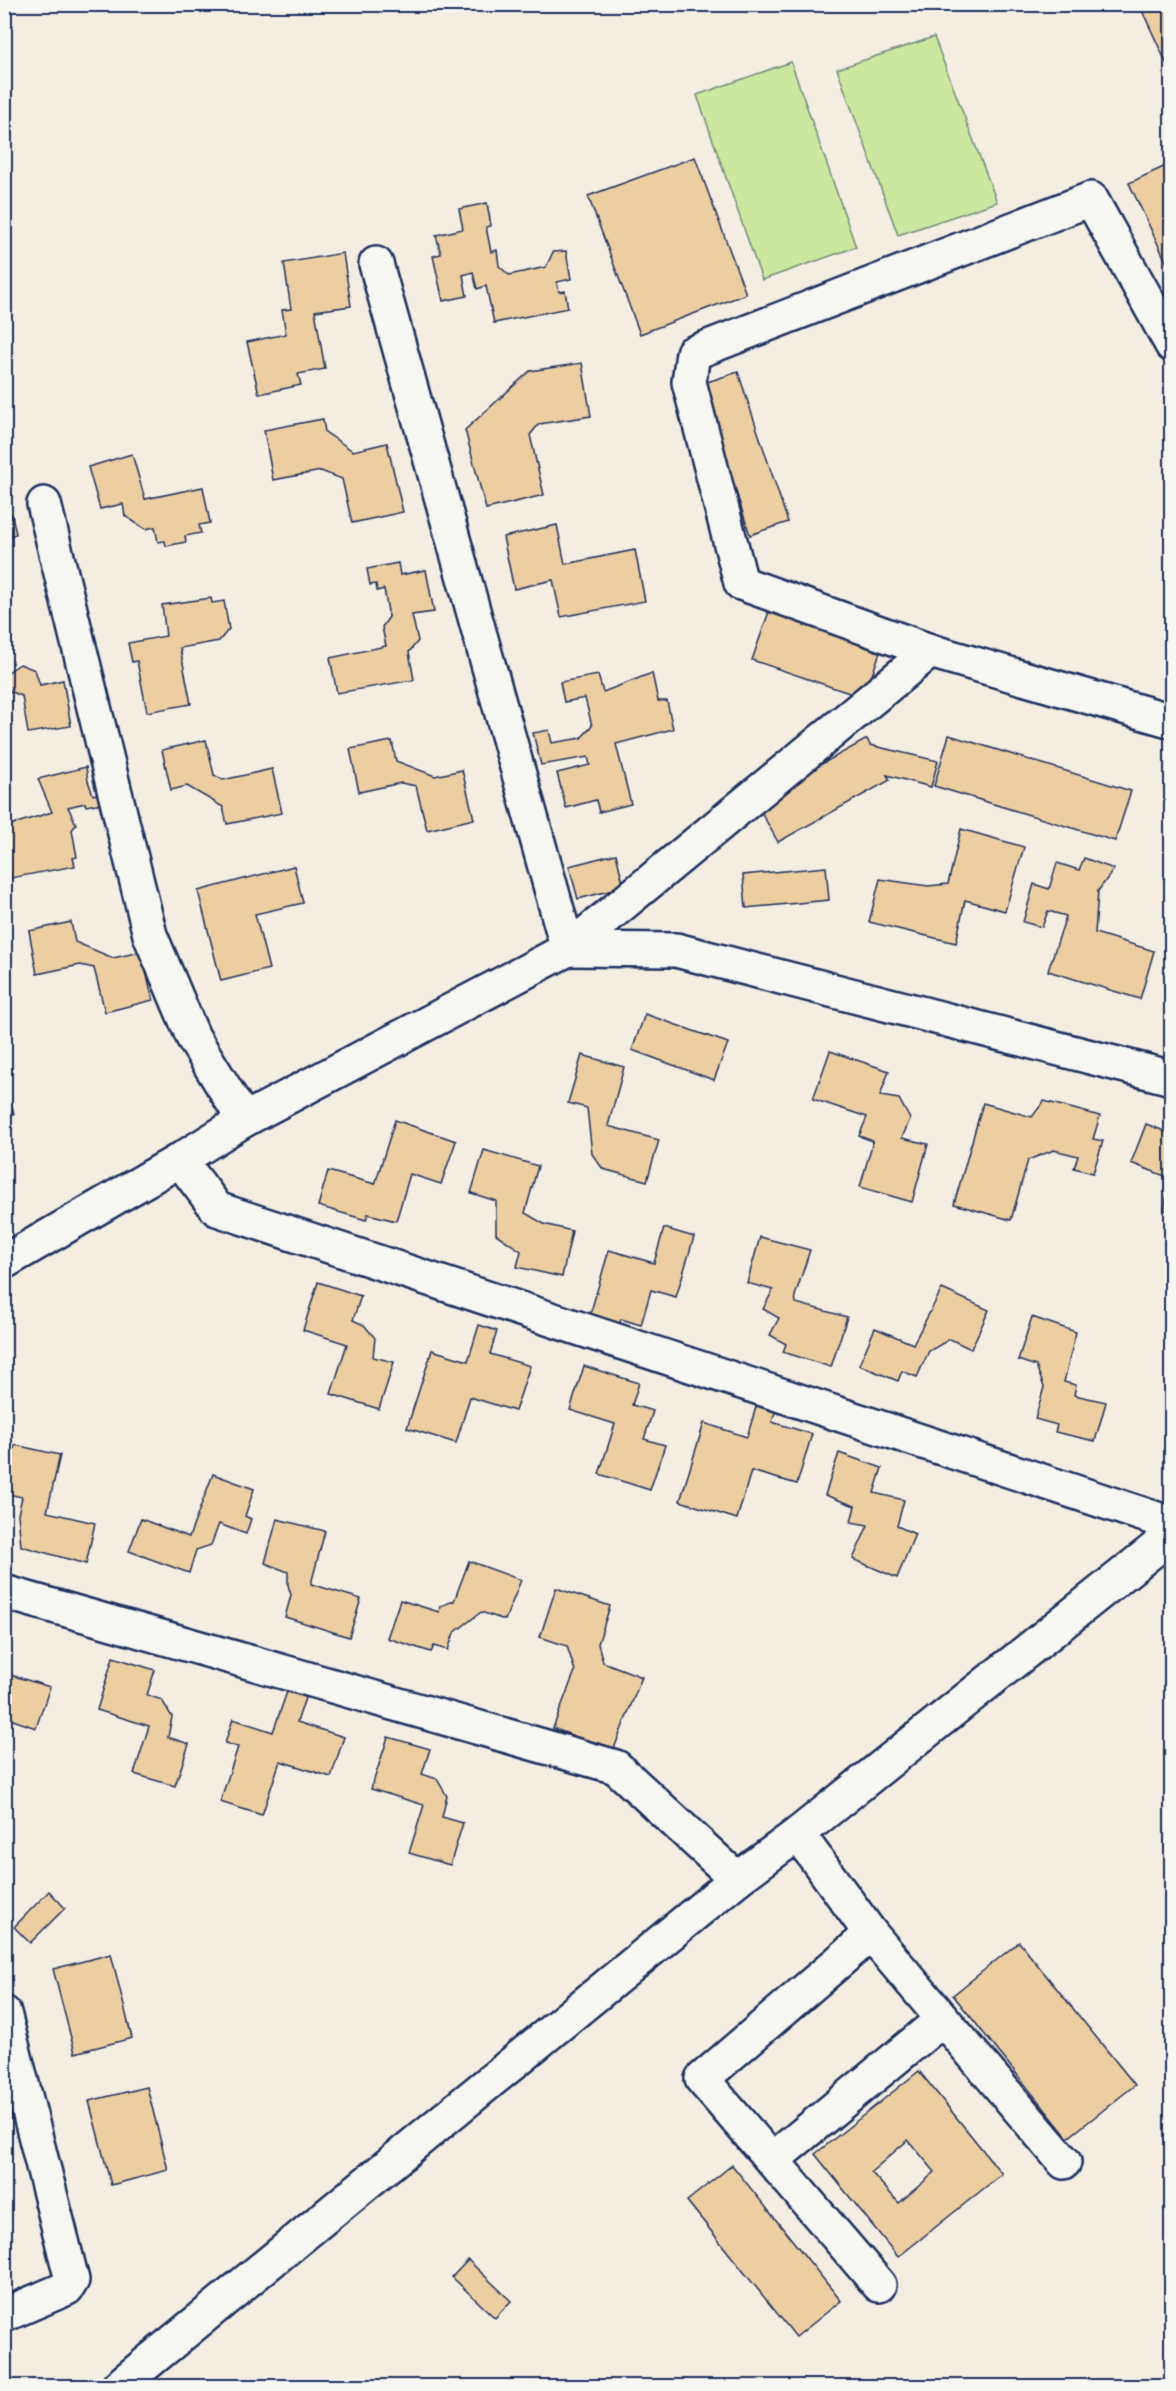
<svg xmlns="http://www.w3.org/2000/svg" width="1176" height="2391" font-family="'Balsamiq Sans',sans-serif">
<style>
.green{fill:#cce79e;stroke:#748b7e;stroke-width:1.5}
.building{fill:#edcea0;stroke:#1b2f5e;stroke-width:1.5;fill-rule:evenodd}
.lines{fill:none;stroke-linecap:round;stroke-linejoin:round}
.minor-casing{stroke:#1b2f5e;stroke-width:38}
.minor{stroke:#f6f6f2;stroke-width:33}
</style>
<rect width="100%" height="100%" fill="#f4eee2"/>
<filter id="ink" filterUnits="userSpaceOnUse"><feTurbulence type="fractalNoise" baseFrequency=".0167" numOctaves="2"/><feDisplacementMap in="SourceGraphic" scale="12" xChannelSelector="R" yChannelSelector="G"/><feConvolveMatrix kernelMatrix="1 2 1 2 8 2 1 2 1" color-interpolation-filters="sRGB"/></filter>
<g filter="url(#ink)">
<g class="green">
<path d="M934,37L997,202L898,235L837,69Z"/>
<path d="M791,62L856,247L762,280L697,95Z"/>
</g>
<g class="building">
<path d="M1139,4H1172V75Z"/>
<path d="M695,157L746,294L640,334L588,196Z"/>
<path d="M1172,163V274L1129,183Z"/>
<path d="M487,203L491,226L486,227L491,252L497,250L499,266L509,275L546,267L553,252L566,251L571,279L557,282L559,292L565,291L568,308L494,323L486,286L477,289L473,272L463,275L467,296L443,301L433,256L441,254L436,235L463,229L459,209Z"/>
<path d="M343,253L351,306L315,311L325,369L298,374L301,385L259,394L247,342L286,334L282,310L291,309L284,263Z"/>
<path d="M582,363L591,416L539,424L530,435L544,495L486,509L465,430L530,371Z"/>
<path d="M738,372L788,522L750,535L701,384Z"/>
<path d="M323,419L325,432L353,451L387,443L403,512L352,523L342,479L321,471L273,480L264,430Z"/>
<path d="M132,454L145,499L203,487L210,523L199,525L201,533L185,536L186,542L166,546L165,541L158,542L155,527L145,529L125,516L123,504L100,509L88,467Z"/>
<path d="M7,498L10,508L6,509L7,515H12L16,534L4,537V499Z"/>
<path d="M557,525L565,564L635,550L645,601L561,617L553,580L514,589L503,537Z"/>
<path d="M398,563L400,575L426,570L434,612L412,615L418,641L409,652L414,680L337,693L330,658L386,646L382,627L389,617L384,589L377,591L376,584L370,585L367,569Z"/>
<path d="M211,598L212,603L224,601L229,629L219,641L180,648L191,704L147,712L137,661L132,662L128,643L166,636L162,605Z"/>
<path d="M772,603L884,641L864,698L752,660Z"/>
<path d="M20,664L35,670L40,685L63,680L71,726L28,733L22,696L4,689V670L5,674Z"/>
<path d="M652,673L658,701H667L673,729L616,744L631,804L599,812L596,800L566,808L557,773L590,765L588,757L541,765L533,733L549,730L552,743L581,738L592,726L585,698L564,702L560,682L598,675L603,692Z"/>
<path d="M949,735L1131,791L1115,841L934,786Z"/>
<path d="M867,739L870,745L938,761L931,787L887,775L890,780L778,842L755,801Z"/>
<path d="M206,740L214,775L223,780L272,769L282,813L227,824L223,807L187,786L171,790L162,750Z"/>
<path d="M392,741L396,761L435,776L462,770L474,819L427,830L416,786L401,783L359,792L350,749Z"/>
<path d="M86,767L88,781L93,795L107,792L108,802L86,806L85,803L68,807L76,824L72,830L77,857L73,858L75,866L11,878L4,843V827L52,812L38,779Z"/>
<path d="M961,829L1024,847L1005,911L965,900L956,943L869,922L880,879L928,886L948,884Z"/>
<path d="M616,854L624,887L578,899L569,866Z"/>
<path d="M1084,858L1114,869L1098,891L1095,933L1154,951L1140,999L1048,971L1066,916L1048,911L1042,927L1023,922L1034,884L1049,889L1057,863L1079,870Z"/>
<path d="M294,866L303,903L255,914L269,969L221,981L198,891Z"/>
<path d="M826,867L829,900L746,908L743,875Z"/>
<path d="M71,922L75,942L113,958L141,952L153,1000L105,1012L94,968L80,965L37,974L29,931Z"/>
<path d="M645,1014L728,1043L714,1080L632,1050Z"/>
<path d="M830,1051L889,1071L880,1096L899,1099L910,1119L902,1138L928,1144L912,1202L860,1187L873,1141L859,1136L867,1117L813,1099Z"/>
<path d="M582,1055L624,1067L608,1126L659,1140L647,1181L603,1169L592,1154L587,1108L568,1103Z"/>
<path d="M4,1078L14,1114L4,1116Z"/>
<path d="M1044,1101L1100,1116L1093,1139L1103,1141L1093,1173L1074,1168L1078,1156L1054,1150L1028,1160L1011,1220L954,1204L983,1103L1032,1117Z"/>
<path d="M395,1120L456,1141L441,1184L410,1174L396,1221L368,1214L366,1220L318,1206L328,1171L375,1184Z"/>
<path d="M1146,1124L1172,1134V1212L1164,1210L1170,1178L1131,1163Z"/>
<path d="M484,1150L538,1166L525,1213L544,1224L572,1231L562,1277L517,1267L521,1251L496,1234V1201L471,1193Z"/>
<path d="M664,1228L694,1237L676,1297L651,1290L641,1325L621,1319L617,1334L587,1325L609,1250L654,1263Z"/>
<path d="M760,1237L810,1250L795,1296L796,1303L847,1317L831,1367L783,1352L786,1344L770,1335L779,1318L763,1309L773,1290L747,1283Z"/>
<path d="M318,1282L361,1296L353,1320L364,1325L375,1338L373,1357L394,1362L379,1409L331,1394L347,1344L303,1330Z"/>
<path d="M942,1289L989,1310L971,1349L950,1339L929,1351L917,1377L902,1371L898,1381L859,1365L875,1328L913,1344Z"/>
<path d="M1032,1317L1076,1332L1064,1382L1076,1385L1074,1395L1106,1402L1095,1441L1055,1432L1057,1425L1035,1419L1044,1387L1036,1366L1018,1360Z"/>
<path d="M479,1325L497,1331L490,1354L530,1366L515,1411L470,1397L456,1443L407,1428L432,1350L468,1361Z"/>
<path d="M584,1366L639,1383L632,1405L653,1411L644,1439L665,1445L650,1490L599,1474L615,1424L570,1410Z"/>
<path d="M759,1397L778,1403L772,1422L812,1434L797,1484L751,1471L737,1519L680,1501L704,1423L747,1437Z"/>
<path d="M15,1445L60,1455L47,1512L95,1523L86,1564L21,1546L18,1514L22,1497L4,1493Z"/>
<path d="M839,1453L882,1468L874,1493L904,1500L897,1526L915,1534L897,1578L853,1559L868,1525L851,1522L855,1506L825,1495Z"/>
<path d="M213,1474L254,1489L245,1516L251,1519L246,1534L219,1524L211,1545L196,1550L189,1573L129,1551L141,1519L189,1537Z"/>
<path d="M277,1519L325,1531L311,1584L361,1599L349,1637L285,1617L291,1595L288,1585V1572L265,1563Z"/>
<path d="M469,1561L521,1580L505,1620L481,1612L454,1633L448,1650L434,1646L431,1652L387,1638L400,1600L439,1612L440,1606L454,1601Z"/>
<path d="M556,1588L610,1606L598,1644L603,1662L642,1677L613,1751L553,1728L575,1671L567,1646L540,1637Z"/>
<path d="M113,1657L155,1670L147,1695L162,1700L172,1717L168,1737L189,1744L175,1786L134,1774L149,1726L97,1710Z"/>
<path d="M4,1673L50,1687L36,1728L4,1717Z"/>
<path d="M289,1686L307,1692L297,1722L344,1737L331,1777L280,1761L262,1815L220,1802L238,1747L225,1743L233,1719L273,1732Z"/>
<path d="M388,1737L430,1749L422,1774L437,1779L447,1796L442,1817L463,1823L450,1865L409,1853L424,1805L371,1789Z"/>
<path d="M49,1891L65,1908L30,1943L14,1927Z"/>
<path d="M1019,1942L1135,2085L1068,2138L953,1995Z"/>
<path d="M111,1954L132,2038L75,2053L53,1969Z"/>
<path d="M919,2071L1002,2174L898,2257L815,2154ZM908,2140L935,2172L899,2203L871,2172Z"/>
<path d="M147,2087L168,2170L111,2185L89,2101Z"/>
<path d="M732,2165L841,2301L796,2337L687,2201Z"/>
<path d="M468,2260L511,2301L495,2318L452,2277Z"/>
</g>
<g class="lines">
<g class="minor-casing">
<g id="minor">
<path d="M376,264L568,949L676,950L1172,1078"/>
<path d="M1172,345L1091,199L693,353L689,382L741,583L930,651L1172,721"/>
<path d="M44,504L150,935L193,1037L244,1120"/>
<path d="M180,1160L217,1209L1172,1524"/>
<path d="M4,1262L180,1160L244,1120L568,949L930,651"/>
<path d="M4,1592L616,1767L737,1879"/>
<path d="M798,1834L871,1934L1064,2162"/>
<path d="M871,1934L702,2079L879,2285"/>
<path d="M4,2013L72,2280L67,2288L4,2315"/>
<path d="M772,2160L943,2019"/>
<path d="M119,2386L737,1879L798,1834L1172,1535"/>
</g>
</g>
<use href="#minor" class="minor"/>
</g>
</g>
<rect width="1176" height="2391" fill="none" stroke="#f6f6f2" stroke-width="24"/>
<rect x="12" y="12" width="1152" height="2367" fill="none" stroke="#1b2f5e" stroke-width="2" filter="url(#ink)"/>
</svg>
